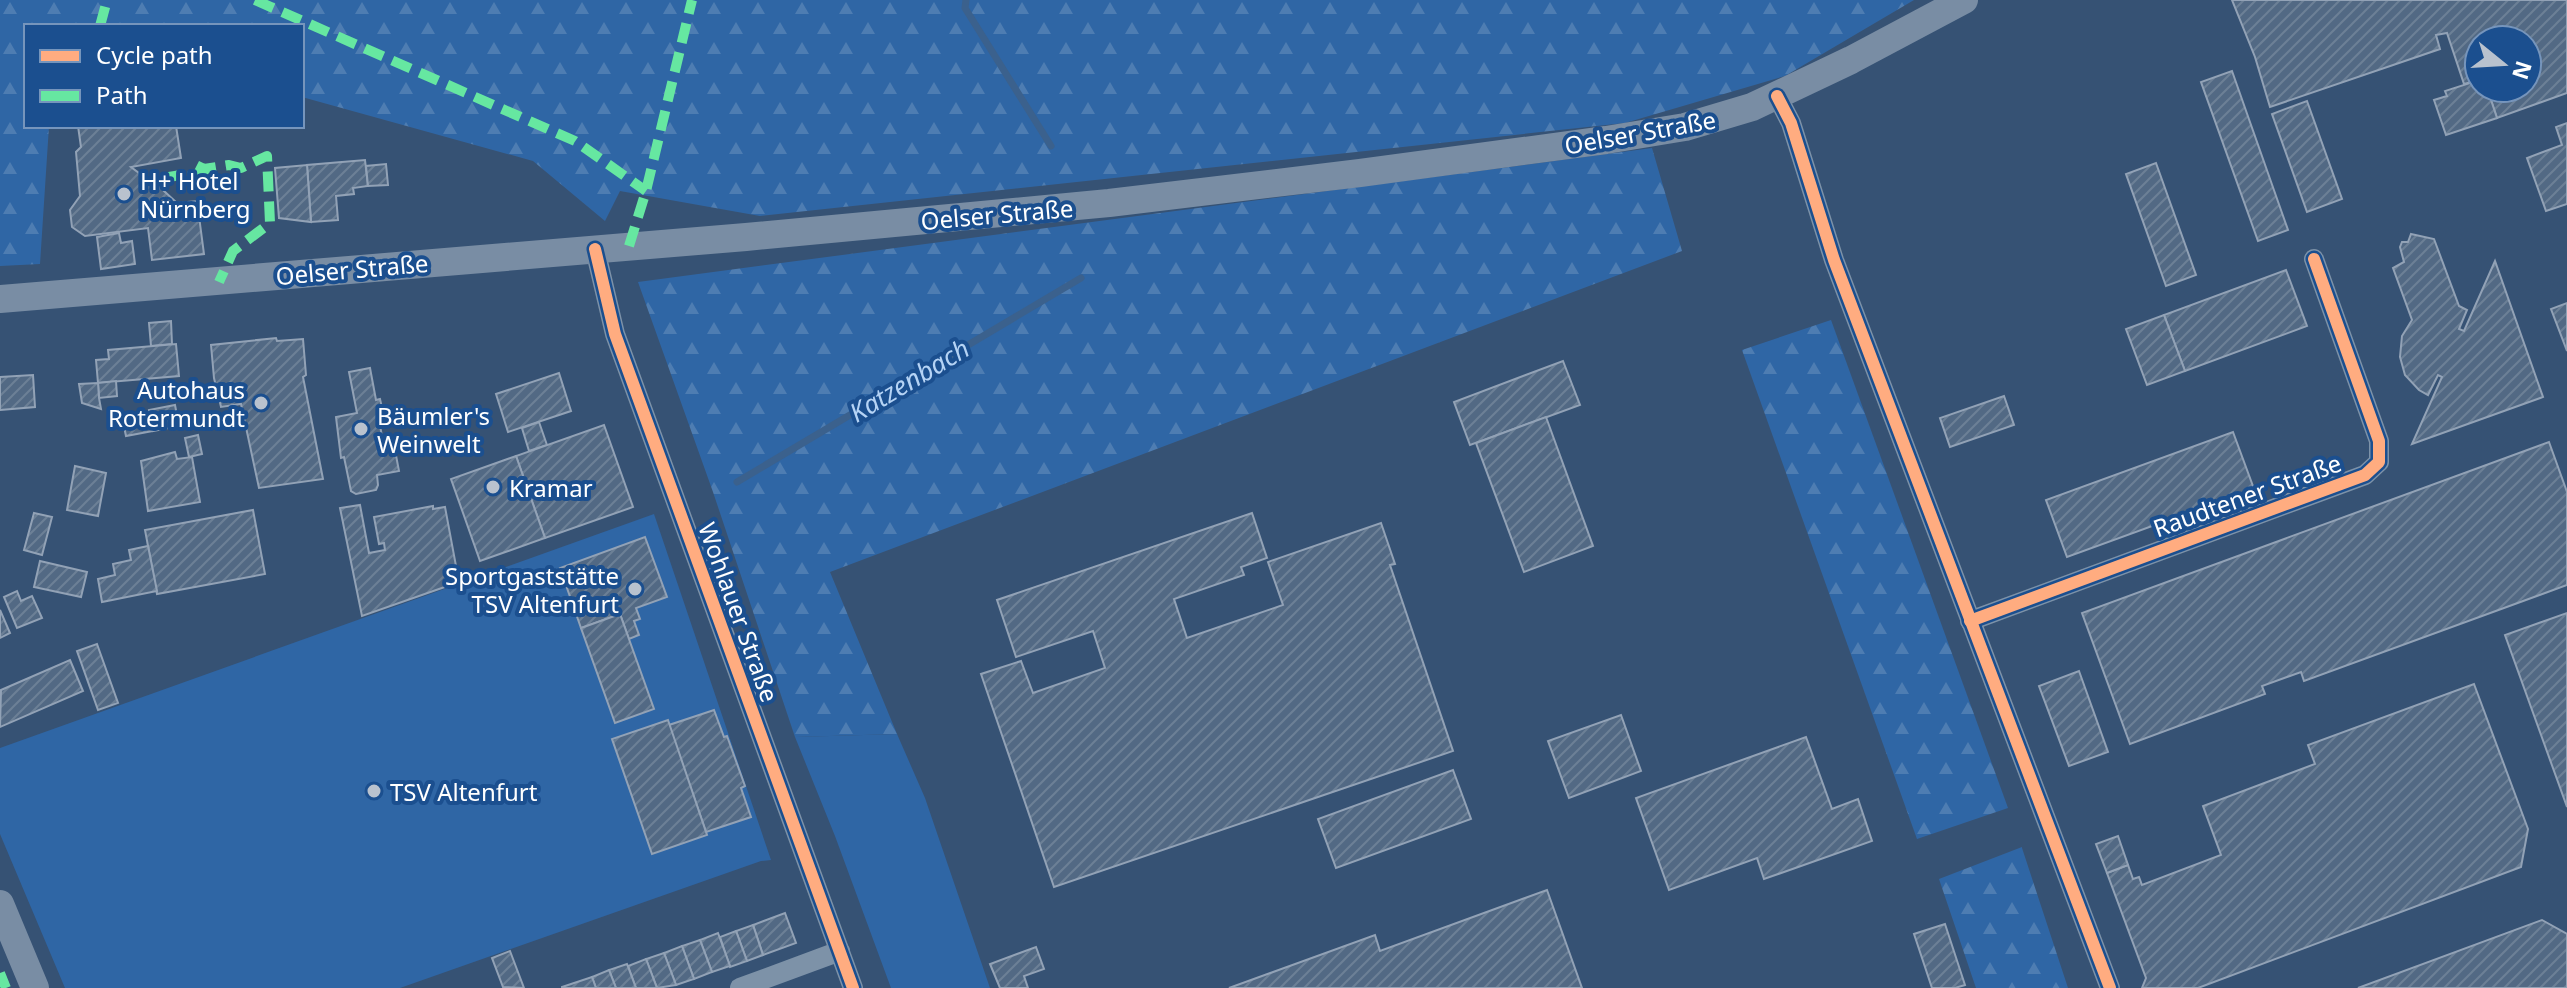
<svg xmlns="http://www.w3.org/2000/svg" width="2567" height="988" font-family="'Noto Sans',sans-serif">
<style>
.grass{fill:#2f66a5}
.forest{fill:url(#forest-firs)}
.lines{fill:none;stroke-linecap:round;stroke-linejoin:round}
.stream{stroke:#3b618d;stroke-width:7}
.building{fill:url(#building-hatch);stroke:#92a2b6;stroke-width:2}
.street{stroke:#7d92a8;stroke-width:20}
.secondary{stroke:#798da4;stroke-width:28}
.quiet{stroke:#66e7a1;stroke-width:10;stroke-dasharray:20 10;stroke-linecap:butt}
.cycleway-casing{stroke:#1b4f8f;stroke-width:17}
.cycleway{stroke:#ffac80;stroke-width:12}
.poi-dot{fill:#b9c2ce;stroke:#1b4f8f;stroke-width:3}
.labels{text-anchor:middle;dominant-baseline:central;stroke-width:8;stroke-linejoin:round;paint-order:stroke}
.street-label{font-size:24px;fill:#fff;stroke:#1b4f8f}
.poi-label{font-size:24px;fill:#fff;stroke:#1b4f8f;text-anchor:start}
.water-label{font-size:26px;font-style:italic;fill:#b5d3f5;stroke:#1b4f8f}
</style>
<defs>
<pattern id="forest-firs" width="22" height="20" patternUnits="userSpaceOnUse" patternTransform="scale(2)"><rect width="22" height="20" fill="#2f66a5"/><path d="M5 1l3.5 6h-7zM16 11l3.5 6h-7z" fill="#4e7db2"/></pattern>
<pattern id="building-hatch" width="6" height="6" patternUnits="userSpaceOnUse" patternTransform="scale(2)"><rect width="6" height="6" fill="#526984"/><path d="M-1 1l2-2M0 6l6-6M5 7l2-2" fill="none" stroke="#6c8096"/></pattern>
</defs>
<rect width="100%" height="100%" fill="#365274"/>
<g class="grass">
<path d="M654,514L771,860L761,861L400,988H65L0,834V748Z"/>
<path d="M897,734L925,798L990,988H891L835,836L795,737Z"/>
</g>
<g class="forest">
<path d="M0,0H1914L1785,76L1625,123L760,216L620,191L605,221L533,161L302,97V26H26V126H49L40,264L0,266Z"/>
<path d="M1652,148L1682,251L830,572L897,734L795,737L713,492L638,282Z"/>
<path d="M1831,320L2008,808L1917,839L1742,350Z"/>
<path d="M2022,847V848L2068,988H1976L1939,879Z"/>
</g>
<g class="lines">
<g class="stream">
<path d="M966,0L965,8L1051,146"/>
<path d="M737,482L1081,278"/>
</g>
</g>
<g class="building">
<path d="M2232,0H2567V93L2497,118L2487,88H2527V40H2479V80L2464,84L2447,33L2436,35L2440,49L2270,107L2255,57Z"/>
<path d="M2232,71L2288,230L2258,241L2201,82Z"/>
<path d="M2479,80V88H2487L2497,118L2446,135L2434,100L2447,96L2445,91Z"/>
<path d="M2307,101L2342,199L2307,212L2272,114Z"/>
<path d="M2567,123V204L2546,211L2527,158L2562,145L2556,127Z"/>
<path d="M78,126H176L181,158L131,167L155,185L160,178L169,183L164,191L177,203L197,201L204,254L152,260L148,228L85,236L72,227L70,210L80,196L76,152L81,147Z"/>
<path d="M365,160L368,186L353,188L354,194L336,196L338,220L311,222L307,165Z"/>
<path d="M2156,163L2196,275L2166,286L2126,174Z"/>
<path d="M386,164L388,185L368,186L366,166Z"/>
<path d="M307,165L311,222L279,218L275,168Z"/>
<path d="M119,233L121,243L132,241L135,264L101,269L97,237Z"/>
<path d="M2411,234L2434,239L2459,306L2467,310L2459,329L2464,331L2495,261L2543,397L2412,444L2442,377L2438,375L2428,395L2419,390L2405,375L2400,357L2402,336L2412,320L2393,268L2404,262L2400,247L2402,242H2408Z"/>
<path d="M2286,270L2307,326L2185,371L2164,315Z"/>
<path d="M2567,303V351L2551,309Z"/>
<path d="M2164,315L2185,371L2147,385L2126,329Z"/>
<path d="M171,321L172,344L151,346L149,323Z"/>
<path d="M276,338L277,341L303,339L306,375L303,377L323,479L259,488L241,404L221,407L214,378L211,345Z"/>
<path d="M176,344L179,376L98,383L96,360L109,359L108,350Z"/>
<path d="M1563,361L1580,405L1470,445L1454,402Z"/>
<path d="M370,368L376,400L380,399L382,408L377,409L383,442L393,440L399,471L377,475L378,485L376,490L356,494L351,491L344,457L341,458L336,417L357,413L349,372Z"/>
<path d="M559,373L571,411L508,432L496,394Z"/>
<path d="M33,375L35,407L0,410V377Z"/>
<path d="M116,381L117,396L99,398L98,383Z"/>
<path d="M98,383L99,398L101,409L82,403L79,384Z"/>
<path d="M2004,396L2014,425L1950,447L1940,418Z"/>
<path d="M175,405L179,426L153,431L149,410Z"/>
<path d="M150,417L153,431L126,436L123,422Z"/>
<path d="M1546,417L1593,546L1524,572L1476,443Z"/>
<path d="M539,422L547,445L529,451L522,428Z"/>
<path d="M604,425L633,507L545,538L516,456Z"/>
<path d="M2233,432L2254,489L2067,557L2046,500Z"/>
<path d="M198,435L202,454L189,457L185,438Z"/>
<path d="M2549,442L2567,492V585L2304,681L2301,672L2262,686L2265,694L2130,744L2082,613Z"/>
<path d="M175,452L177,459L192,457L200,502L148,511L141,461Z"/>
<path d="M516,456L545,538L480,561L451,479Z"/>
<path d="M75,466L106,473L98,516L67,510Z"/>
<path d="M360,505L369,553L385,550L384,543L379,544L374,517L433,506V509L445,507L459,582L362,616L340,508Z"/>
<path d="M253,510L265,574L157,594L145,530Z"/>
<path d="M34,513L52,517L42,555L24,550Z"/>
<path d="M1252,513L1267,558L1241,567L1244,575L1174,599L1187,638L1283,605L1268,562L1381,523L1395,564L1390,565L1453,751L1054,887L981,674L1021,661L1033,693L1105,668L1093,631L1016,657L997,600Z"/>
<path d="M645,537L667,597L636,608L640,619L634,621L639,635L629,639L620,614L581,628L560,568Z"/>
<path d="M148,546L157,591L102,602L98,579L115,575L113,564L131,560L129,550Z"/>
<path d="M40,561L87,572L81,597L34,587Z"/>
<path d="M17,591L21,601L32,596L42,618L17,628L4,597Z"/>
<path d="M0,610L10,633L0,638Z"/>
<path d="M2567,613V807L2505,635Z"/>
<path d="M620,614L654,709L615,723L581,628Z"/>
<path d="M97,644L118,703L98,710L77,651Z"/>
<path d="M70,660L83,691L0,727L1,690Z"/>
<path d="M2079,671L2108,752L2069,766L2039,686Z"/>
<path d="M2474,684L2528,829L2521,867L2198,988H2142L2146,978L2107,873L2128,865L2133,879L2139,877L2142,885L2221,855L2203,806L2315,764L2308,745Z"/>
<path d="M714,710L724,737L727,736L745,786L741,788L751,817L706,832L669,725Z"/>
<path d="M1621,715L1641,771L1569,798L1548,741Z"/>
<path d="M668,720L707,835L652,854L612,739Z"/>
<path d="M1806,737L1832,809L1858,799L1872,841L1764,879L1757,858L1669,890L1636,798Z"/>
<path d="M1453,770L1471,819L1336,868L1318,819Z"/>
<path d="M2118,836L2128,865L2107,873L2096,844Z"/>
<path d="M1547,890L1582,988H1229L1375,935L1380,951Z"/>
<path d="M785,913L796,943L763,955L753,925Z"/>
<path d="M2542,920L2567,934V988H2358Z"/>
<path d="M1945,924L1965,985L1955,988H1932L1914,934Z"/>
<path d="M753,925L763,955L747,961L736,931Z"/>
<path d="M736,931L747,961L730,967L720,937Z"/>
<path d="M718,933L730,966L712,972L700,940Z"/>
<path d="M700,940L712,972L694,979L682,946Z"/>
<path d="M682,946L694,979L676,985L664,953Z"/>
<path d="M1036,947L1044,969L1024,976L1028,988H1000L990,964Z"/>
<path d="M510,951L524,988L503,987L492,958Z"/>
<path d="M664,953L676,985L657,988L646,959Z"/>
<path d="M646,959L657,988H636L628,966Z"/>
<path d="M627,964L636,988H616L609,970Z"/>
<path d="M609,970L616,988H596L592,977Z"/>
<path d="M592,977L596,988H562V987Z"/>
</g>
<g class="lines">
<g class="street">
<path d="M1777,96L1791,123L1834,260L2110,988"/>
<path d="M595,249L615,334L853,988"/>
<path d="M1970,621L2365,475L2379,462V441L2314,259"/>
<path d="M740,988L840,951"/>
</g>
<g class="secondary">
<path d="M0,299L746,237L1109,203L1360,173L1606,140L1685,127L1752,107L1851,60L1964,0"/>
<path d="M0,904L35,988"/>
</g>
<g class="quiet">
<path d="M255,0L575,141L646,191"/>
<path d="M100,26L107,0"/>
<path d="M204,169L203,175L200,178L192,174L196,165L204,169L229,165L241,168L267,156L270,223L233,251L219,282"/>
<path d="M166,181L169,177L192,173"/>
<path d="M629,246L646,191L692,0"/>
<path d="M0,973L6,988"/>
</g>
<g class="cycleway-casing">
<g id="cycleway">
<path d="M1777,96L1791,123L1834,260L2110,988"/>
<path d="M595,249L615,334L853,988"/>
<path d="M1970,621L2365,475L2379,462V441L2314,259"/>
</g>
</g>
<use href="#cycleway" class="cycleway"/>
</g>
<g class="poi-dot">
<circle cx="124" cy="194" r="8"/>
<circle cx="261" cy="403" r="8"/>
<circle cx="361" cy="429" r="8"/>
<circle cx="493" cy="487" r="8"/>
<circle cx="635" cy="589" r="8"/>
<circle cx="374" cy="791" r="8"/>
</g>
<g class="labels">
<g class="street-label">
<text transform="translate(1640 132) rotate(-10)">Oelser Straße</text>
<text transform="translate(997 214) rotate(-5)">Oelser Straße</text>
<text transform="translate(352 269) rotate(-5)">Oelser Straße</text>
<text transform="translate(2247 495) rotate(-20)">Raudtener Straße</text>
<text transform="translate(739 612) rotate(70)">Wohlauer Straße</text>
</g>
<g class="poi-label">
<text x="140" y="180">H+ Hotel<tspan x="140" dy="28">Nürnberg</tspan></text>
<text x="245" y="389" text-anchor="end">Autohaus<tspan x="245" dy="28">Rotermundt</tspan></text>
<text x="377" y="415">Bäumler's<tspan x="377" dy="28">Weinwelt</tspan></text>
<text x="509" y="487">Kramar</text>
<text x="619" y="575" text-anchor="end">Sportgaststätte<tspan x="619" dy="28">TSV Altenfurt</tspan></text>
<text x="390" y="791">TSV Altenfurt</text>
</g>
<g class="water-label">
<text transform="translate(909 380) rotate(-31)">Katzenbach</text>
</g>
</g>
<rect x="24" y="24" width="280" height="104" fill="#1b4f8f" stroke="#7695bc" stroke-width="2"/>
<rect x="40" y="50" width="40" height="12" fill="#ffac80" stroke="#7695bc" stroke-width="2"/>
<text x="96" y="64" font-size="24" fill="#ffffff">Cycle path</text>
<rect x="40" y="90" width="40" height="12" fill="#66e7a1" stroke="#7695bc" stroke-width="2"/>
<text x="96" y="104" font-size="24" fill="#ffffff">Path</text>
<g transform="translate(2503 64) rotate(108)"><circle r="38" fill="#1b4f8f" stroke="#7695bc" stroke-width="2"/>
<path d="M0-6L14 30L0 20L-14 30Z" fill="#b9c2ce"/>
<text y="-12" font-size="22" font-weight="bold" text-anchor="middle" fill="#ffffff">N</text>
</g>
</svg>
